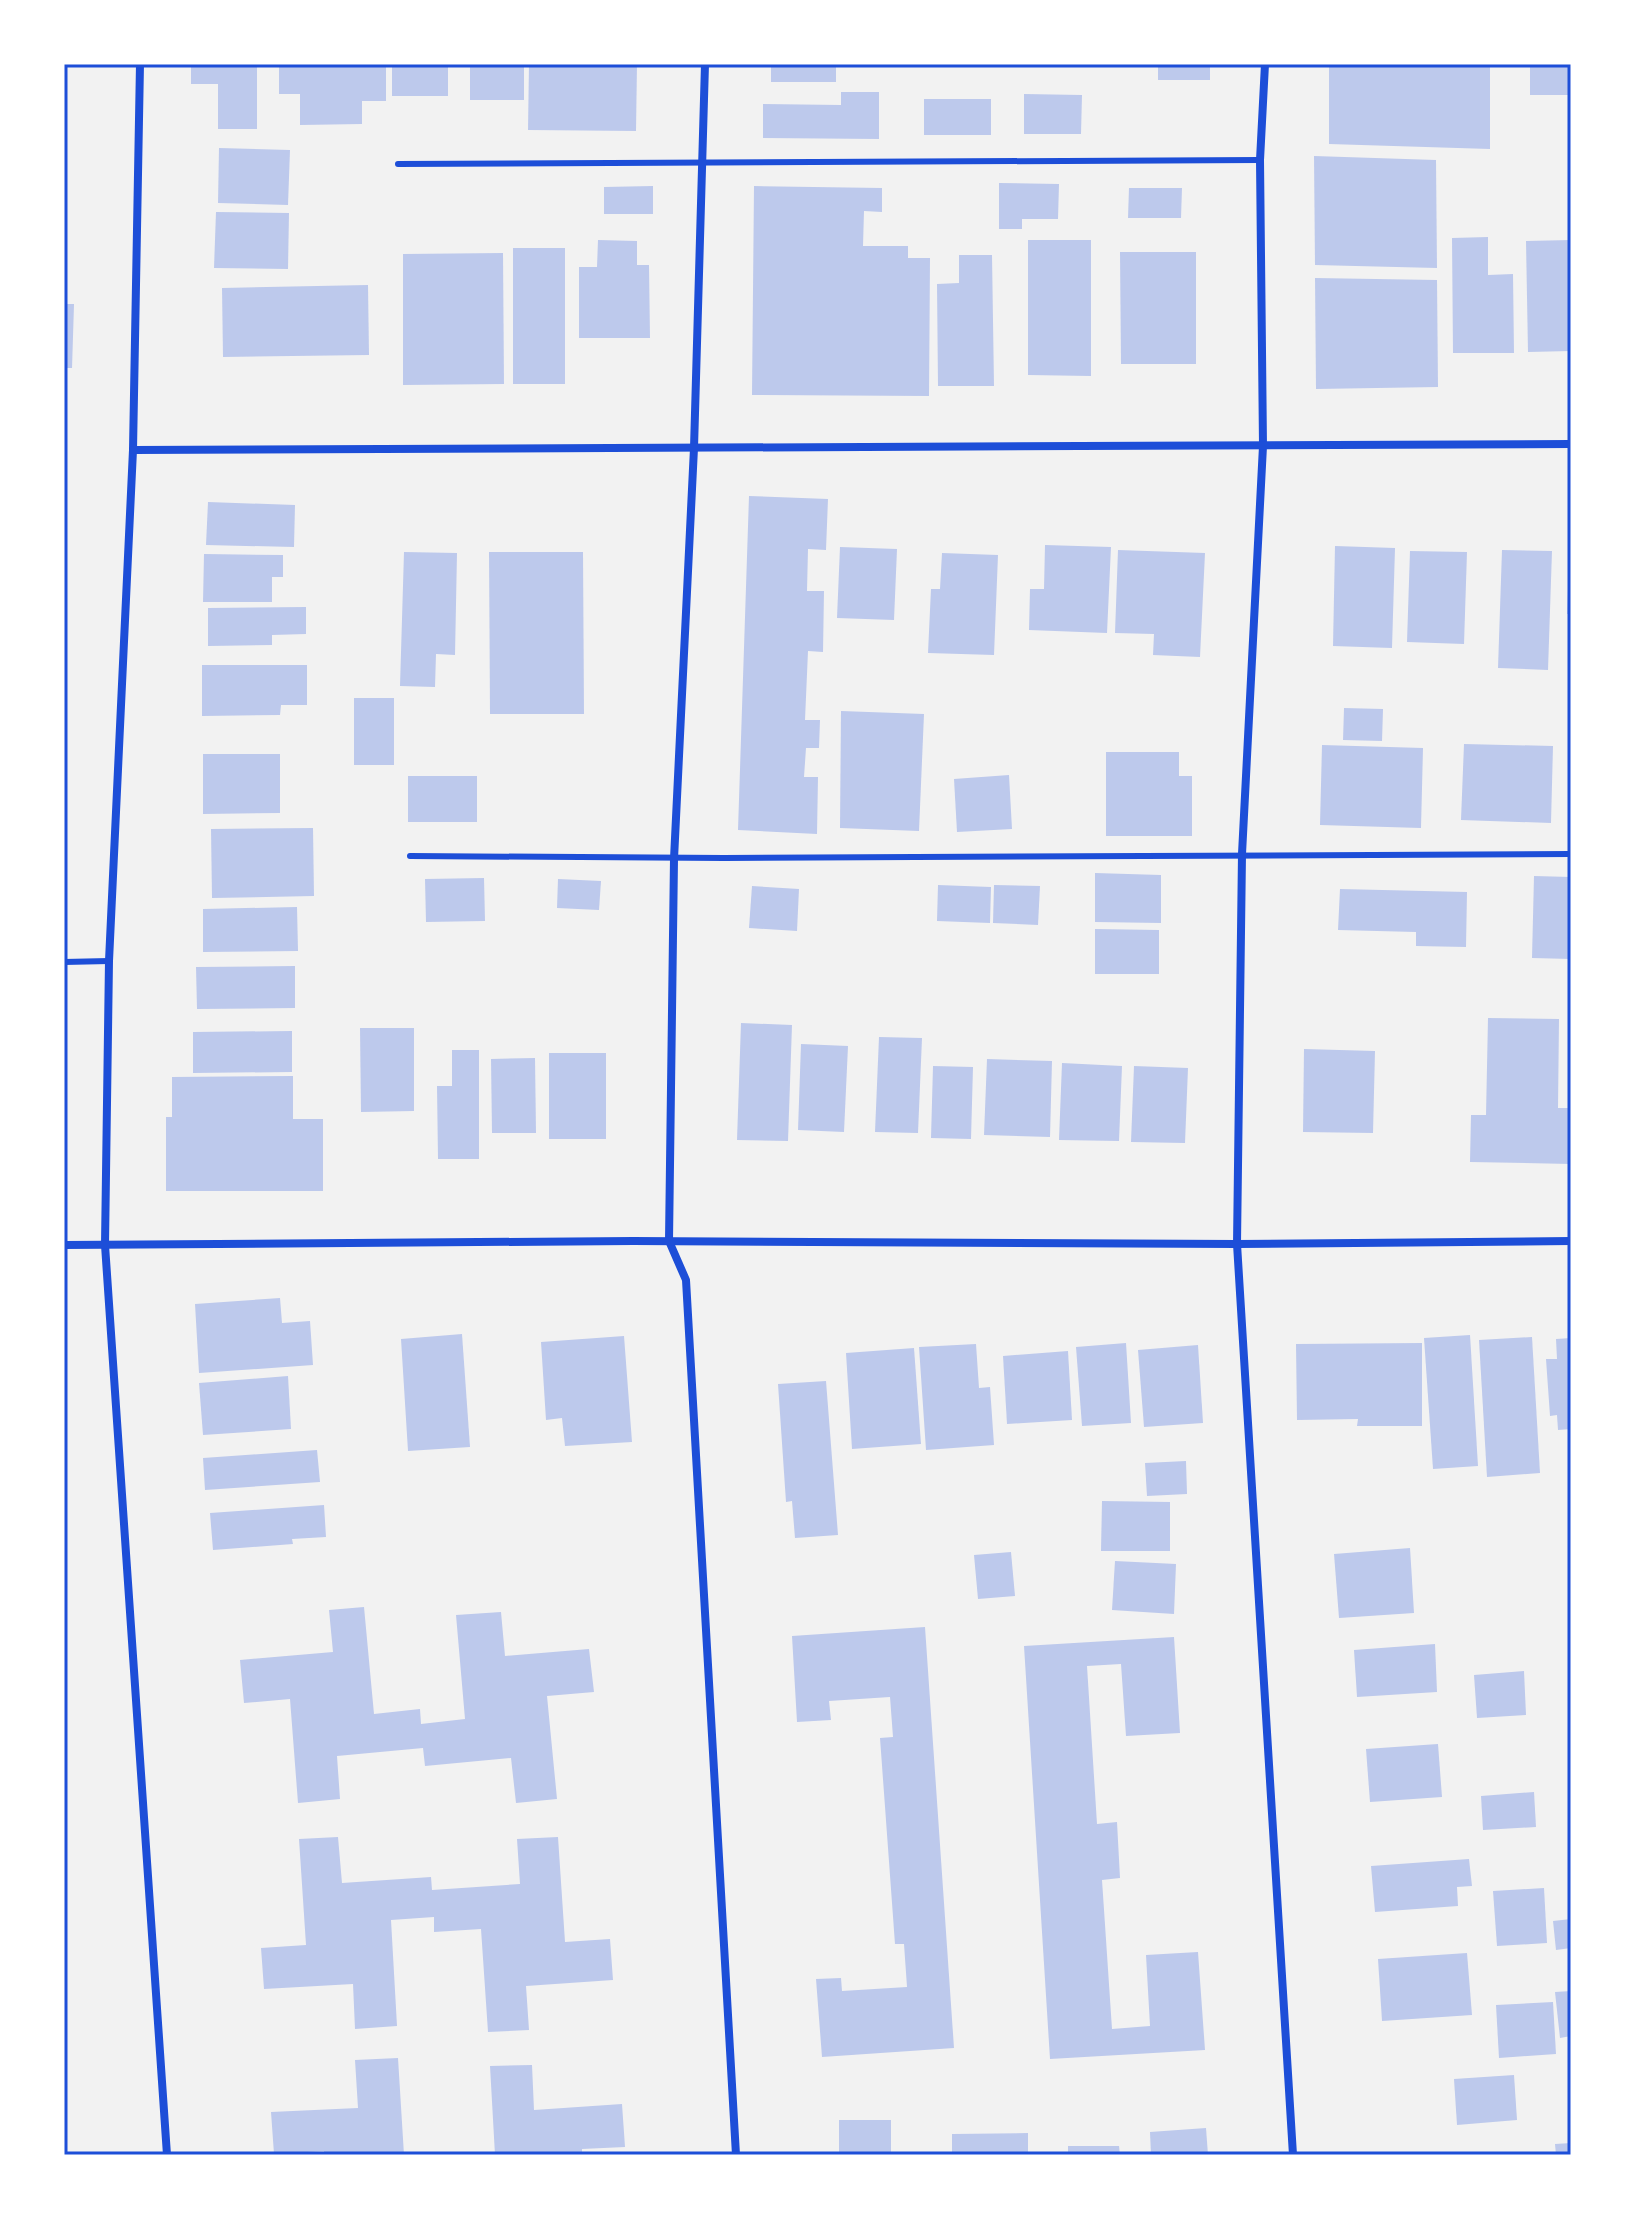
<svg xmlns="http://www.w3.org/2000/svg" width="1635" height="2219" font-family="Figtree,sans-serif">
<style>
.building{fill:#bdc9ec}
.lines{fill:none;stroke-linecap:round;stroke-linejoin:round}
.service{stroke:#1d4ed8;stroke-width:6}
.minor{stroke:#1d4ed8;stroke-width:8}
.neatline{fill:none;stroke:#1d4ed8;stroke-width:3}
</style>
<rect width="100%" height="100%" fill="#f2f2f2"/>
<g class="building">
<path d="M191,64H257V129H218V84H191Z"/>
<path d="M279,64H386V101H362V124L300,125V94H279Z"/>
<rect x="392" y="64" width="56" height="32"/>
<rect x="470" y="64" width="54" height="36"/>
<path d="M529,64H637L636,131L528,130Z"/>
<rect x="771" y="64" width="65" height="18"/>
<rect x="1158" y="64" width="52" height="16"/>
<path d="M1329,64H1490V149L1329,144Z"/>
<rect x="1530" y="64" width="41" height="31"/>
<path d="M841,92H879V139L763,138V104L841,105Z"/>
<path d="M1024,94L1082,95L1081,134H1024Z"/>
<rect x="924" y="99" width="67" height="36"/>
<path d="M219,148L290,150L288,205L218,203Z"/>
<path d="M1314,156L1436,160L1437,268L1315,265Z"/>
<path d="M999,183L1059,184L1058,219H1022V229H999Z"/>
<path d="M653,186V214H604V187Z"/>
<path d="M754,186L882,188V212L864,211L863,246H908V258H930L929,396L752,395Z"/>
<path d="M1129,188H1182L1181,218H1128Z"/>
<path d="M216,212L289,213L288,269L214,268Z"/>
<path d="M1488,237V275L1513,274L1514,353H1453L1452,238Z"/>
<path d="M598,240L637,241V265H649L650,338H579V267H597Z"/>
<path d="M1028,240H1091V376L1028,375Z"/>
<path d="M1571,240V351L1528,352L1526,241Z"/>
<rect x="513" y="248" width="52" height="136"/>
<path d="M1120,252H1196V364H1121Z"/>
<path d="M503,253L504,384L403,385V254Z"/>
<path d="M959,255H992L994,386H938L937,284L959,283Z"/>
<path d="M1315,278L1437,280L1438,387L1316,389Z"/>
<path d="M368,285L369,355L223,357L222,288Z"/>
<path d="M64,304H74L72,368H64Z"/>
<path d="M749,496L828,499L826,550L808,549L807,591H824L823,652L808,651L805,720H820L819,748H806L804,777H818L817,834L738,830Z"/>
<path d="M208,502L295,505L294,547L206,545Z"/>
<path d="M1045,545L1111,547L1107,633L1029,630L1030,589H1044Z"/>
<path d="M1335,546L1395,548L1392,648L1333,646Z"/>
<path d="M840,547L897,549L894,620L837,618Z"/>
<path d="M1118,550L1205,553L1200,657L1153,655L1154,634L1115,633Z"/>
<path d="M1502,550L1552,551L1548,670L1498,668Z"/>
<path d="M1410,551L1467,552L1464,644L1407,642Z"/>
<path d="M404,552L457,553L455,655L436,654L435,687L400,686Z"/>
<path d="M489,552H583L584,714H490Z"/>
<path d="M942,553L998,555L994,655L928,653L931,589H940Z"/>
<path d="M204,554L283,555V577H272V602H203Z"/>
<path d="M1568,589H1571V614H1567Z"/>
<path d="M306,607V634L272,635V645L208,646V608Z"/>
<path d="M202,665H307V705H281L280,715L202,716Z"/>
<rect x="354" y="698" width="40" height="67"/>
<path d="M1344,708L1383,709L1382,741L1343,740Z"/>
<path d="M841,711L924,714L919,831L840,828Z"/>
<path d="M1464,744L1553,746L1551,823L1461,820Z"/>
<path d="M1322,745L1423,748L1421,828L1320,825Z"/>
<path d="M1106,752H1179V776H1192V836H1106Z"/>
<path d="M203,754H280V813L203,814Z"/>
<path d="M1009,775L1012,829L957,832L954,779Z"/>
<rect x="408" y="776" width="69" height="46"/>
<path d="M313,828L314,896L212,898L211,829Z"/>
<path d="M1095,873L1161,875V923L1095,922Z"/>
<path d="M1534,876L1571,877V959L1532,958Z"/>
<path d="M484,878L485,921L426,922L425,879Z"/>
<path d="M558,879L601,881L599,910L557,908Z"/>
<path d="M938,885L991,887L990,923L937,921Z"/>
<path d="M994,885L1040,886L1038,925L993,923Z"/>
<path d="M752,886L799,889L797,931L749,928Z"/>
<path d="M1340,889L1467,892L1466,947L1416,946V932L1338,930Z"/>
<path d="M297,907L298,951L203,952V909Z"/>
<path d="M1095,929L1159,930V974H1095Z"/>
<path d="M295,966V1008L197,1009L196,967Z"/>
<path d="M1488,1018L1559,1019L1558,1108H1571V1164L1470,1162L1471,1115H1486Z"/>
<path d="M741,1023L792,1025L788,1141L737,1140Z"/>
<path d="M360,1028H414V1111L361,1112Z"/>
<path d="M292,1031V1072L193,1073V1032Z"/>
<path d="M879,1037L922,1038L918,1133L875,1132Z"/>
<path d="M801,1044L848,1046L844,1132L798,1130Z"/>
<path d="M1304,1049L1375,1051L1373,1133L1303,1132Z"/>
<path d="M452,1050H479V1159H438L437,1086H452Z"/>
<rect x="549" y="1053" width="57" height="86"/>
<path d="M535,1058L536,1133H492L491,1059Z"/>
<path d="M987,1059L1052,1061L1050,1137L984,1135Z"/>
<path d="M1062,1063L1122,1066L1119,1141L1059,1140Z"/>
<path d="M933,1066L973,1067L971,1139L931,1138Z"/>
<path d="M1134,1066L1188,1068L1185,1143L1131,1142Z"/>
<path d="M293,1076V1119H323V1191H166V1117H172V1077Z"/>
<path d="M280,1298L282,1323L310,1321L313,1365L199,1373L195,1304Z"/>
<path d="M462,1334L470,1447L408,1451L401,1339Z"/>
<path d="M1470,1335L1478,1466L1433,1469L1424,1338Z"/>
<path d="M624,1336L632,1442L565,1446L562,1418L546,1420L541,1342Z"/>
<path d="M1532,1337L1540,1473L1487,1477L1479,1340Z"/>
<path d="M1571,1338V1429L1558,1430L1557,1415L1550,1416L1546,1359H1557L1556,1339Z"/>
<path d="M1126,1343L1131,1423L1082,1426L1076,1347Z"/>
<path d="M1422,1343V1426H1357L1358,1419L1297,1420L1296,1344Z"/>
<path d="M976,1344L979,1388L990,1387L994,1445L926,1450L919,1347Z"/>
<path d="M1198,1345L1203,1423L1144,1427L1138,1350Z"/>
<path d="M914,1348L921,1444L852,1449L846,1353Z"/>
<path d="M1068,1351L1072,1420L1007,1424L1003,1356Z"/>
<path d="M288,1376L291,1429L203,1435L199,1383Z"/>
<path d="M826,1381L838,1535L795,1538L792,1501L786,1502L778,1384Z"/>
<path d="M317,1450L320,1482L205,1490L203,1458Z"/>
<path d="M1186,1461L1187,1494L1147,1496L1145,1463Z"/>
<path d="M1102,1501L1170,1502V1551H1101Z"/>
<path d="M324,1505L326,1537L292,1539L293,1544L213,1550L210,1513Z"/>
<path d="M1410,1548L1414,1613L1339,1618L1334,1554Z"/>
<path d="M1011,1552L1015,1596L978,1599L974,1555Z"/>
<path d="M1115,1561L1176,1564L1174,1614L1112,1610Z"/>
<path d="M364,1607L374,1714L420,1709L421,1724L465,1719L456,1615L501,1612L505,1656L589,1649L594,1692L547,1696L557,1799L516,1803L511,1758L425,1766L423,1748L337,1756L340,1799L298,1803L290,1699L244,1703L240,1660L333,1652L329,1610Z"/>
<path d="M925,1627L954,2048L822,2057L816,1979L841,1978L842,1991L907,1987L904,1944H895L880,1738L893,1737L890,1697L829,1701L831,1720L797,1722L792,1636Z"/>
<path d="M1174,1637L1180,1733L1126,1736L1121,1664L1087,1666L1097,1824L1117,1822L1120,1878L1102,1880L1112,2029L1150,2026L1146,1955L1198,1952L1205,2050L1050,2059L1024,1646Z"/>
<path d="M1435,1644L1437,1692L1357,1697L1354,1650Z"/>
<path d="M1524,1671L1526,1715L1477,1718L1474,1675Z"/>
<path d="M1438,1744L1442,1797L1370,1802L1366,1749Z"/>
<path d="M1534,1792L1536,1827L1483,1830L1481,1796Z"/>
<path d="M338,1837L342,1883L431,1877L432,1890L520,1884L517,1839L558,1837L565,1942L610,1939L613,1980L526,1986L529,2030L488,2032L481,1929L434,1932V1917L391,1920L397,2026L355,2029L353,1984L264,1989L261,1948L306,1945L299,1839Z"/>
<path d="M1469,1859L1472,1886L1457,1887L1458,1906L1375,1912L1371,1866Z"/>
<path d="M1544,1888L1547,1943L1497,1946L1493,1891Z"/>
<path d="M1571,1919V1948L1556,1950L1553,1921Z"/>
<path d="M1467,1953L1472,2015L1382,2021L1378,1959Z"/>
<path d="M1571,1991V2036L1560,2038L1555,1992Z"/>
<path d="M1553,2002L1556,2054L1499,2058L1496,2005Z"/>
<path d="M398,2058L404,2155H324V2151L274,2154L271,2112L358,2108L355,2060Z"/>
<path d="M532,2065L534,2110L622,2104L625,2147L582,2149V2155H495L490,2066Z"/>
<path d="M1514,2075L1517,2120L1457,2125L1454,2079Z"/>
<rect x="839" y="2120" width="52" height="35"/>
<path d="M1206,2128L1208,2155H1151L1150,2132Z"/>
<path d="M1028,2133V2155H952V2134Z"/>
<path d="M1571,2143V2155H1556L1555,2144Z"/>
<path d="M1068,2146H1119L1120,2155H1068Z"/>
</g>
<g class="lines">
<g class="service">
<path d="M398,164L1260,160"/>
<path d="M410,856L724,858L1571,854"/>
<path d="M64,962L109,961"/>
</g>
<g class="minor">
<path d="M140,64L133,450L109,961L105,1245L167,2155"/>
<path d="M705,64L694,448L674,859L669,1241L686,1280L736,2155"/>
<path d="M1265,64L1260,160L1263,446L1242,854L1237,1244L1293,2155"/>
<path d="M133,450L1571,444"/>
<path d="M64,1245L633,1241L1237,1244L1571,1241"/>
</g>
</g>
<rect width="1635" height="2219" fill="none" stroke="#ffffff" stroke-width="132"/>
<rect x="66" y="66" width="1503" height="2087" class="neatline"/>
</svg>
